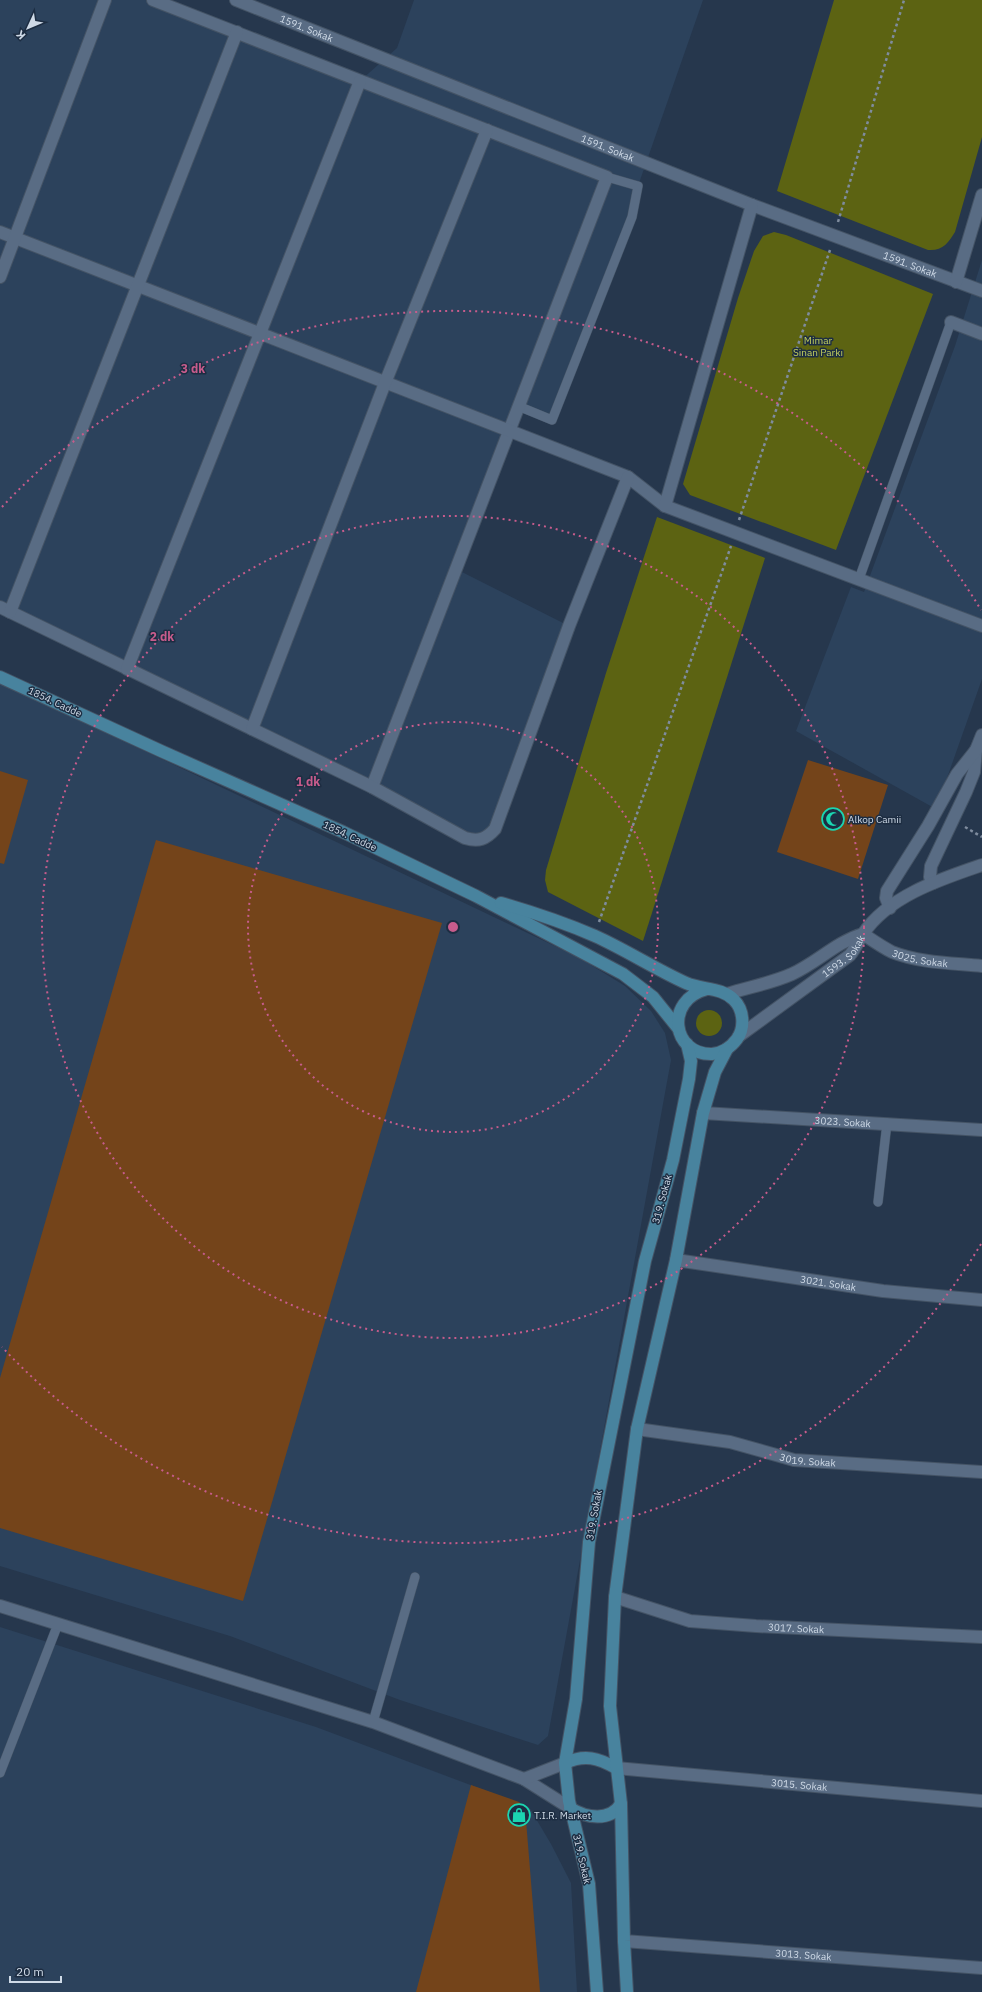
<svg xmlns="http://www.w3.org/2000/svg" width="982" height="1992" font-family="'IBM Plex Sans',sans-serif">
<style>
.built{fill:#2c425c}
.green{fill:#5c6312}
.building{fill:#74441a}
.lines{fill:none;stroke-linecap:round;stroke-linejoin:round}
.service-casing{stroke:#445365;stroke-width:10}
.minor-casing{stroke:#445365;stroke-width:14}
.secondary-casing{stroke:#445365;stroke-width:14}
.primary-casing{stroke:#445365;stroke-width:14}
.path{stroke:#7f8c9e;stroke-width:2.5;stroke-dasharray:3 3;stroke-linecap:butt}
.service{stroke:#596c84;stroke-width:9}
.minor{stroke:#596c84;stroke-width:12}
.secondary{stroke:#596c84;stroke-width:12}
.primary{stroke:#48839e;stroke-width:12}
.ring{fill:none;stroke:#c75c8c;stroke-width:2;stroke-dasharray:2 4}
.labels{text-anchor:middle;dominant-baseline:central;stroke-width:3;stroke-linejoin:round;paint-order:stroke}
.street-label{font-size:10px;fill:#cfdae7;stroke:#1d2d42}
.park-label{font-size:10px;fill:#c3d05f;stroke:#1d2d42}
.poi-label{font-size:10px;fill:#cfdae7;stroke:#1d2d42;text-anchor:start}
.centre{fill:#c75c8c;stroke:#1d2d42;stroke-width:2}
.ring-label{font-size:12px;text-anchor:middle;font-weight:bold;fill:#c75c8c;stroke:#1d2d42;stroke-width:3;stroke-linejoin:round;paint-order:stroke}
</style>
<rect width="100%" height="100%" fill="#26374d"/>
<g class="built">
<path d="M0,0H153L360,81L397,48L414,0H703L638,186L632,217L552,420L519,406L456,569L569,626L495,829L481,840L0,607Z"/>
<path d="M982,260V679L936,809L796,731L851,587L864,592L955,346Z"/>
<path d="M0,682L578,957L625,986L651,1011L665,1033L671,1060L548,1736L538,1745L400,1700L230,1636L0,1566Z"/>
<path d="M0,1627L316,1727L529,1807L551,1844L571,1883L577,1992H0Z"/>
</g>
<g class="green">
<path d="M834,0H982V137L955,232C948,243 943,251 928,250L777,191Z"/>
<path d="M774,232L786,235L933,294L836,550L690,495L683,484L738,298L754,251L763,236Z"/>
<path d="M657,517L765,558L643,941L548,892L545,880L546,870L606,673Z"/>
<circle cx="709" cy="1023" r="13"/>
</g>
<g class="building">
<path d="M808,760L888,785L858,879L777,852Z"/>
<path d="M0,771L28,780L4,864L0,863Z"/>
<path d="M156,840L442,923L243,1601L0,1528V1378Z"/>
<path d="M471,1785L519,1802L525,1808L540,1992H416Z"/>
</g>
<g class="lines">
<g class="service-casing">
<g id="service">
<path d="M518,406L552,420L632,217L638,186L607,177"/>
<path d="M859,579L951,322"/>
<path d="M878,1202L887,1123"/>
<path d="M373,1722L415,1577"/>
<path d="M0,1773L58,1624"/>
</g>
</g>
<g class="minor-casing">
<g id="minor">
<path d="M153,0L607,177L372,787"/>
<path id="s1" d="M236,0L752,205L982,291"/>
<path d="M0,232L628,477L665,506L982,626"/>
<path d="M0,277L105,0"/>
<path d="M956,282L982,195"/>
<path d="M951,322L982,334"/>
<path d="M665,506L752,205"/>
<path d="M0,607L372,787L465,838C479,842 486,839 495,829L569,626L628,477"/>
<path d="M10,612L237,32"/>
<path d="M127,669L360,81"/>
<path d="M252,729L385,383L487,130"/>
<path d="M933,883L930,877L931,866L966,792L974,772L976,750"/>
<path d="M890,908L886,898L887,891L928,826L957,774L976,750L982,735"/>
<path id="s2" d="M863,934C872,940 882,947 892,952C920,963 952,963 982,966"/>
<path id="s3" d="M703,1113L982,1130"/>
<path id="s4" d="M676,1260L883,1291L982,1300"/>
<path id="s5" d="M637,1429L730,1442L794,1460L982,1472"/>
<path id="s6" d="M615,1597L690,1621L756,1626L982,1637"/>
<path d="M0,1606L373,1722L524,1779L570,1808"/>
<path id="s7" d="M616,1768L982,1801"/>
<path d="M524,1779L565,1763"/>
<path id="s8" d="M624,1941L982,1968"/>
</g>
</g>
<g class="secondary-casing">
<g id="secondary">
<path d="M727,994C749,987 772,983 792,974C818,962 836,942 863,934"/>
<path id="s9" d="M739,1036L850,955C856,948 858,941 863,934C888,896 941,879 982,865"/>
</g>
</g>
<g class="primary-casing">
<g id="primary">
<path d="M0,677L161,751L343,832L476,896L623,974L653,997L678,1028"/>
<path d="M501,903C532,912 565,923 595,936C626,950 655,969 686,983C702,990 722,987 734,1000C744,1010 745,1028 737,1039C731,1047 722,1053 712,1054C672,1055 664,1000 707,989"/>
<path d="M565,1763C585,1754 598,1758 616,1768"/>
<path d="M570,1808C586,1818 610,1822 621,1804"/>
<path d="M597,1992L589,1884L569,1801L565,1763L576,1699L589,1542L645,1261L673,1160L689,1079L691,1061L687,1044"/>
<path d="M627,1992L624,1941L621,1804L610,1706L615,1597L637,1429L676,1260L703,1113L715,1072L727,1049"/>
</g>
</g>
<g class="path">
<path d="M838,222L904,0"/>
<path d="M739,520L830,250"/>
<path d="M965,827L982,837"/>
<path d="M599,922L731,546"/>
</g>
<use href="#service" class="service"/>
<use href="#minor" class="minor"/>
<use href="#secondary" class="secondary"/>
<use href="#primary" class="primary"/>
</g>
<g class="ring">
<circle cx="453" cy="927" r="205"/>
<circle cx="453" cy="927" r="411"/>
<path d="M981 1244A616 616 0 0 1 2 1347M2 507A616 616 0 0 1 981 610"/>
</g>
<defs>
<g id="mosque-ring" transform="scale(1.15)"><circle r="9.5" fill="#1d2d42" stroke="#1bd5b1" stroke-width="1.5"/><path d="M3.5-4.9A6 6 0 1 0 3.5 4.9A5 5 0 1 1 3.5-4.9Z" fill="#1bd5b1"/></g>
<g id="shop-ring" transform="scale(1.15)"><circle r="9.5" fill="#1d2d42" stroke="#1bd5b1" stroke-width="1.5"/><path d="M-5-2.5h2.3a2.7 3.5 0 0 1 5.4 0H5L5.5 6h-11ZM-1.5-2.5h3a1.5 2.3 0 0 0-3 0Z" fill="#1bd5b1"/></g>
</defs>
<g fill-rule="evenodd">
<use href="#mosque-ring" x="833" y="819"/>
<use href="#shop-ring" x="519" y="1815"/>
</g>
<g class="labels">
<g class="street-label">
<text stroke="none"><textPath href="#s1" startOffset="76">1591. Sokak</textPath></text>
<text stroke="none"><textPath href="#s1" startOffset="400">1591. Sokak</textPath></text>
<text stroke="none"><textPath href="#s1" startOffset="724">1591. Sokak</textPath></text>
<text transform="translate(55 702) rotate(25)">1854. Cadde</text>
<text transform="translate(350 836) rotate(25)">1854. Cadde</text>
<text stroke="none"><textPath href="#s9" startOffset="132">1593. Sokak</textPath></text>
<text stroke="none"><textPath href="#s2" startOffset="63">3025. Sokak</textPath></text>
<text stroke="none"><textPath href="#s3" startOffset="140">3023. Sokak</textPath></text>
<text transform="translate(662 1199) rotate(-75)">319. Sokak</text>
<text stroke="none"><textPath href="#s4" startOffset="154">3021. Sokak</textPath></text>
<text stroke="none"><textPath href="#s5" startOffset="174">3019. Sokak</textPath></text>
<text transform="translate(594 1515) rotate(-80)">319. Sokak</text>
<text stroke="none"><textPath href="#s6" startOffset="185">3017. Sokak</textPath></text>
<text stroke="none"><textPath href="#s7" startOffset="184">3015. Sokak</textPath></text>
<text transform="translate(582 1859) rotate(77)">319. Sokak</text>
<text stroke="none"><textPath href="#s8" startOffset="180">3013. Sokak</textPath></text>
</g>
<g class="park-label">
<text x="818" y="340">Mimar<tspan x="818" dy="12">Sinan Parkı</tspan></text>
</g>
<g class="poi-label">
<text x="848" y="819">Alkop Camii</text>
<text x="534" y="1815">T.I.R. Market</text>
</g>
</g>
<circle cx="453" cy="927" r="6" class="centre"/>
<g class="ring-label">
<text x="193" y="373">3 dk</text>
<text x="162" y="641">2 dk</text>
<text x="308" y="786">1 dk</text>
</g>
<g transform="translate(28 28) rotate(226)" stroke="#1d2d42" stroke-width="3" paint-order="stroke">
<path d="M0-3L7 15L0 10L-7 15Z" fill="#cfdae7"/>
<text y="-6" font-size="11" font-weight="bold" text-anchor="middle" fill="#cfdae7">K</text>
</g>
<path d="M10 1976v6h51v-6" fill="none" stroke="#cfdae7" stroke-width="2"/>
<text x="16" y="1976" font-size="12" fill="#cfdae7" stroke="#1d2d42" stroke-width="3" paint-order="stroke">20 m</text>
</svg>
